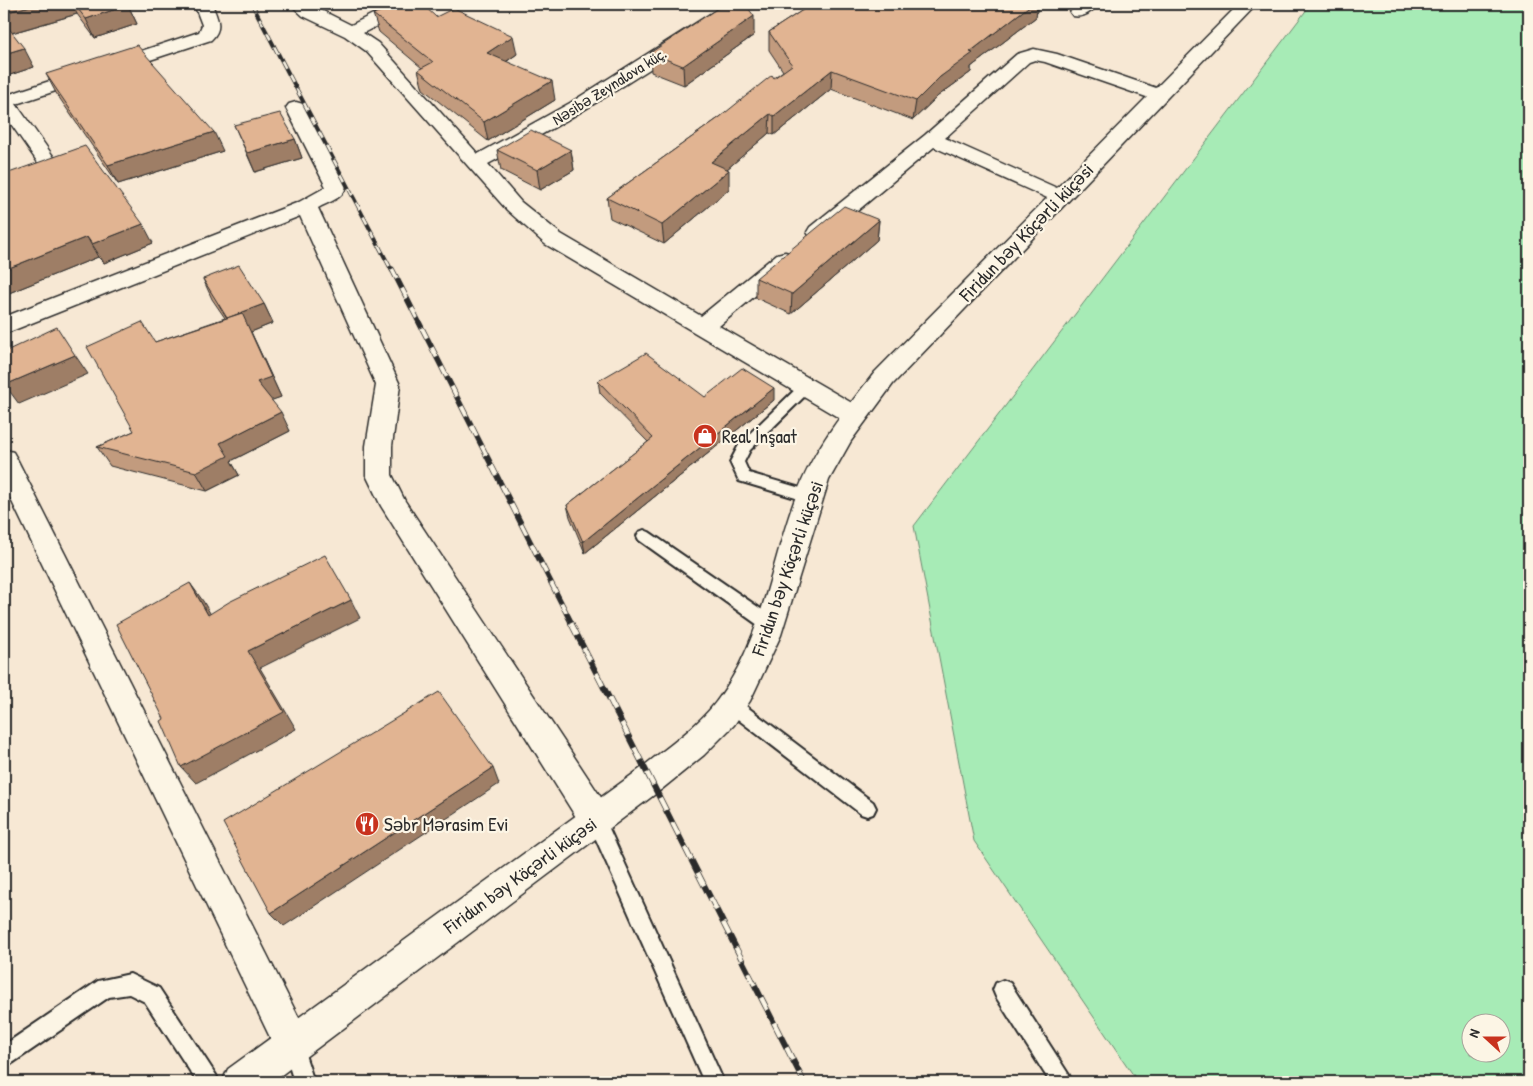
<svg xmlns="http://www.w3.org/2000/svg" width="1533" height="1086" font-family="'Patrick Hand',sans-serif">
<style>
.green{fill:#a7ebb6;stroke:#698b70;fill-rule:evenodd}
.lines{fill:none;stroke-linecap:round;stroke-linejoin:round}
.service-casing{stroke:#2b2b2b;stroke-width:4}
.minor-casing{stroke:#2b2b2b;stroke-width:3}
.tertiary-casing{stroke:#2b2b2b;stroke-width:3}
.service{fill:#fcf5e5;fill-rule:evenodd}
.minor{fill:#fcf5e5;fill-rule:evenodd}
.tertiary{fill:#fcf5e5;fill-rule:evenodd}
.rail-far2-casing{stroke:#2b2b2b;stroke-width:4}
.rail-far1-casing{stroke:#2b2b2b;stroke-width:5.5}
.rail-casing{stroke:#2b2b2b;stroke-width:6}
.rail-far2{stroke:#fcf5e5;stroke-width:2.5;stroke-dasharray:8;stroke-linecap:butt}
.rail-far1{stroke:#fcf5e5;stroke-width:4;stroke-dasharray:11;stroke-linecap:butt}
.rail{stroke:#fcf5e5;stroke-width:4.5;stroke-dasharray:14;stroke-linecap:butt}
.wall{fill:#c29b7e;stroke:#2b2b2b}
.shaded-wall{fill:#9e7e66;stroke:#2b2b2b}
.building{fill:#e1b492;stroke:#2b2b2b}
.labels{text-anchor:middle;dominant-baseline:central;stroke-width:4.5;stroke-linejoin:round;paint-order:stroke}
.far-street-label{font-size:16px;fill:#2b2b2b;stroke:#fcf5e5}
.street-label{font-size:19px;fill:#2b2b2b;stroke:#fcf5e5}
.poi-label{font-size:19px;fill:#2b2b2b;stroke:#fcf5e5;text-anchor:start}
</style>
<rect width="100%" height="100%" fill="#f7e8d4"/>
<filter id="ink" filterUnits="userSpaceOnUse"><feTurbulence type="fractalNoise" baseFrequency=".02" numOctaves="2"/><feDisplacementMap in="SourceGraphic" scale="10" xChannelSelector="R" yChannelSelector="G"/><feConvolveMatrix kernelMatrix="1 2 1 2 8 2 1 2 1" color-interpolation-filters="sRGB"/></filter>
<g filter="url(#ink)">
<path class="green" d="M1311,4H1529V1082H1138L974,841L914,526ZM1470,1024H1500V1054H1470Z"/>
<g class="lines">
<g class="service-casing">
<g id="service">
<path d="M806,382L811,384L813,387L811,390L750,450L744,462L749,473L814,492L816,496L814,500L809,502L739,481L730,462L740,443L801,384Z"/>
<path d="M644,530L649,532L777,620L779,625L777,630L771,632L765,630L639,540L637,536L639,532Z"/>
<path d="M732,698L738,700L873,802L876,808L873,814L867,816L861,814L726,710L724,705L726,700Z"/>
<path d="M596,811L602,813L724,1082H704L587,819L590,813Z"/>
<path d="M130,974L159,988L216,1075L219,1082H197L145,1002L129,994L109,997L11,1064L4,1067V1045L98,981Z"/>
<path d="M1003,980L1010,983L1069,1075L1072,1082H1050L996,997L993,990L996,983Z"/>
<path d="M292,1033L299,1036L314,1082H294L282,1043L285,1036Z"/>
</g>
</g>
<g class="minor-casing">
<g id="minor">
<path d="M194,4H212C217,18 224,28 211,40L16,104L58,163L55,167L48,169L41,167L4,114V96L199,32L202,25Z"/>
<path d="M290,4H309L351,25L393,4H414L412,8L363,33L378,43L478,154L570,103L726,4H745L743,8C660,63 576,118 488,164L521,202L561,234L701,316L777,254L785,252L793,254L796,259L793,264L719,326L864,410L868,416L864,422L855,425L846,422L545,244L507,210L366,51L345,36L303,16Z"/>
<path d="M1079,4H1098C1091,13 1083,18 1073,16L1070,12Z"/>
<path d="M1034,49L1057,54L1165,91L1167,95L1165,99L1158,101L1045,62L1035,60L1029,62L945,138L1068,193L1071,197L1068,201L1061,203L1054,201L934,147L826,237L818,239L810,237L807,232L810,227L925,135L1017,54Z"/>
<path d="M296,102L303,104L306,108L346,184C346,198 328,202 318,208L400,385L392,446V475L405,501L608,808L612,819L608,830L596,834L584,830L381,506L366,475V446L376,385L300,216L4,334V317L299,202L326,187L286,108L289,104Z"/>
<path d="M4,449L13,452L17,459L305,1030L311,1043L305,1056L292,1062L279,1056L4,485Z"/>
</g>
</g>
<g class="tertiary-casing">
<path id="tertiary" d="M1239,4H1257L893,384L851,441L829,480L781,635L750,701L734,725L704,755L662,789L272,1082H222L228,1069L640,769C668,746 701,725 721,695C763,637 771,562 796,496C813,449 845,410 875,372Z"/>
</g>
<use href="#service" class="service"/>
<use href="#minor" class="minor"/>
<use href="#tertiary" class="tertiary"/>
<g class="rail-far2-casing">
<path id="rail-far2" d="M252,4L392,271"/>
</g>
<g class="rail-far1-casing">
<path id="rail-far1" d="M392,269L572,624"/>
</g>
<g class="rail-casing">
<path id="rail" d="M571,623L804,1082"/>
</g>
<use href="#rail-far2" class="rail-far2"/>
<use href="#rail-far1" class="rail-far1"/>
<use href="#rail" class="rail"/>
</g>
<g class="wall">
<path d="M4,4H126L128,5L137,24L95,38L77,14L12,33L34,67L4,77Z"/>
<path d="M812,4H1038L1036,17L971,67V72L938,96L913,120L831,89L774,135L769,133L727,169L729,189L664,244L610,218L607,198L720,117L783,71L769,50V32Z"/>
<path d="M373,14L436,17L517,54L506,62L555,100L488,141L423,89L418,70L422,68L379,32Z"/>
<path d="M754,35L684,85L651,72L650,53Z"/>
<path d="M46,74L223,151L118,184L56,93Z"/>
<path d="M234,125L295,139L302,158L255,172Z"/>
<path d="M497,150H571L574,170L540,190L501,170Z"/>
<path d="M4,171L6,174L153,243L104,263L98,257L4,295Z"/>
<path d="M879,220L877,240L791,314L756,298V278Z"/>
<path d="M203,279L264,304L273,323L251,332L281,397L271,400L290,431L231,461L239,475L207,491L110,466L97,447L134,431L155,342L225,318L212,299Z"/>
<path d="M598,381L705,397L774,400L585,553L570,517L567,505L648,442L600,393Z"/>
</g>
<g class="shaded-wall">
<path d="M37,4H72L77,14L8,34L4,25V13Z"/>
<path d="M1032,4H1038L1036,17L971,67V72L938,96L913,120L916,101L940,77L970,52Z"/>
<path d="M128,5L137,24L95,38L86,19Z"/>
<path d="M754,16V35L684,85L683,66Z"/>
<path d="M513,36L517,54L491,72L487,53Z"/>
<path d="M24,48L34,67L4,77V54Z"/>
<path d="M832,70L831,89L774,135V116Z"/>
<path d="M552,81L555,100L488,141L484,122Z"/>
<path d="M770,114L769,133L712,182L711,162Z"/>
<path d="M4,124L10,134L4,136Z"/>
<path d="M214,132L223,151L118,184L108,165Z"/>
<path d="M295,139L302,158L255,172L247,153Z"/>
<path d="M571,150L574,170L540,190L537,170Z"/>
<path d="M729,170V189L664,244L662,225Z"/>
<path d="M879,220L877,240L791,314L792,294Z"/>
<path d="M143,224L153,243L104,263L92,244Z"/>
<path d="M87,237L98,257L4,295V270Z"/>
<path d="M264,304L273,323L251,332L281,397L267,402L227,318Z"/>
<path d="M75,355L88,374L19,404L5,385Z"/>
<path d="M774,388V400L585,553L583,542Z"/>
<path d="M281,412L290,431L231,461L239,475L207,491L196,472L220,443Z"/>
<path d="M190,583L203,601L221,632L208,615Z"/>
<path d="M351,600L360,618L260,668L296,729L196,783L181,767L248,651Z"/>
<path d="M493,768L499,784L284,926L271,913Z"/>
</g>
<g class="building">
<path d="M4,4H37L4,13Z"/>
<path d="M74,4H126L128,5L86,19Z"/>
<path d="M404,4H422L436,17L454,8L513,36L487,53L552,81L484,122L418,70L433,62L373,14Z"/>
<path d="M724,4H745L754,16L683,66L650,53Z"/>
<path d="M812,4H1032L970,52L973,53L940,77L916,101L832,70L774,116L770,114L711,162L729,170L662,225L607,198L720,117L772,75L774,78L792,65L769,32Z"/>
<path d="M4,22L24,48L4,54Z"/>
<path d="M137,45L214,132L108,165L46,74Z"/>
<path d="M280,113L295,139L247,153L234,125Z"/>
<path d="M531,130L571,150L537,170L497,150Z"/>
<path d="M85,146L143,224L92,244L87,237L4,270V171L6,174Z"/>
<path d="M844,206L879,220L792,294L756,278Z"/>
<path d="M239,265L264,304L227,318L203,279Z"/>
<path d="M242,313L271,377L257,382L281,412L220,443L228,456L196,472L97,447L134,431L87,347L142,322L155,342Z"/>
<path d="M57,327L75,355L5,385L4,384V352Z"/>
<path d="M646,353L705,397L742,368L774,388L583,542L567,505L653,438L598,381Z"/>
<path d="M325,555L351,600L248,651L284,712L181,767L161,721L164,719L116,624L190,583L208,615L229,602Z"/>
<path d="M439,692L493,768L271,913L223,823Z"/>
</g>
</g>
<defs>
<g id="shop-disc" transform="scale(1.25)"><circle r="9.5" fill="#c8321e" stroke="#fcf5e5"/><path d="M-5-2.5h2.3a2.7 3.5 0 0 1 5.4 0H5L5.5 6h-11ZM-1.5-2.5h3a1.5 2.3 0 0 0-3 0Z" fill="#fff"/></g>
<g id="restaurant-disc" transform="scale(1.25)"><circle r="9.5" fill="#c8321e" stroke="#fcf5e5"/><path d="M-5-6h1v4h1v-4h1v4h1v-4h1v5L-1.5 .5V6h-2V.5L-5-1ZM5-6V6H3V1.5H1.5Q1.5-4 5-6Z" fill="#fff"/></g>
</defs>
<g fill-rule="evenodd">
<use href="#shop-disc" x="705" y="436"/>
<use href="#restaurant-disc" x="367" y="824"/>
</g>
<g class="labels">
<g class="far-street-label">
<text transform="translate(609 86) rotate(-32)">Nəsibə Zeynalova küç.</text>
</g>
<g class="street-label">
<text transform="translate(1026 232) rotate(-46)">Firidun bəy Köçərli küçəsi</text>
<text transform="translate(787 568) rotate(-71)">Firidun bəy Köçərli küçəsi</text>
<text transform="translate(520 875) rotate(-36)">Firidun bəy Köçərli küçəsi</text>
</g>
<g class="poi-label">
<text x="722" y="436">Real İnşaat</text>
<text x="384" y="824">Səbr Mərasim Evi</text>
</g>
</g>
<rect width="1533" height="1086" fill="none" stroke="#fcf5e5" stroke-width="20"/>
<rect x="10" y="10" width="1513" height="1066" fill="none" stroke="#2b2b2b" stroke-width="2" filter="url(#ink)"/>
<g transform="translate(1486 1038) rotate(291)"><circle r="24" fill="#fcf5e5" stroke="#a8a49b"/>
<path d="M0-4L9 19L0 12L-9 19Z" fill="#c8321e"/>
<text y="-8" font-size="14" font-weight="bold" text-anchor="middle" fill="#2b2b2b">N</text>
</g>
</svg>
